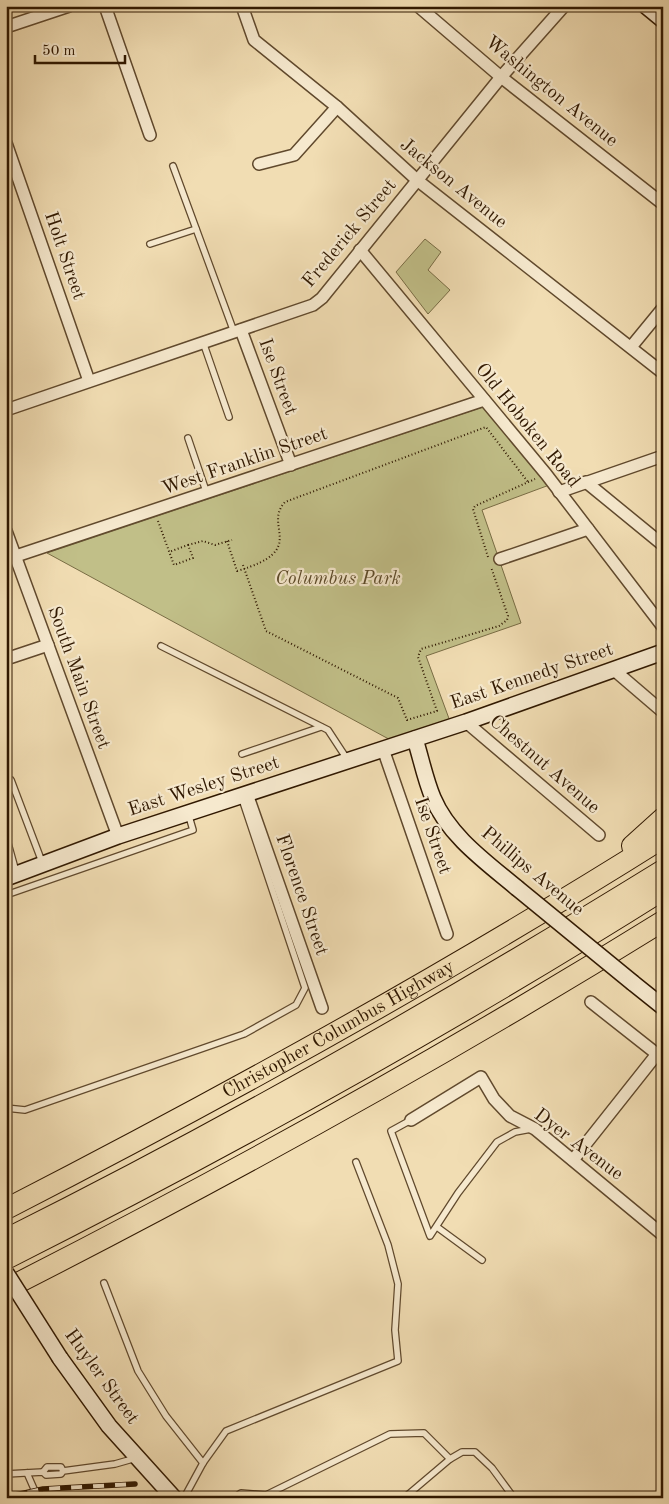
<svg xmlns="http://www.w3.org/2000/svg" width="669" height="1504" font-family="'Old Standard TT',serif">
<style>
.green{fill:#c1bf88;stroke:#786c44}
.lines{fill:none;stroke-linecap:round;stroke-linejoin:round}
.lane-casing{stroke:#60492d;stroke-width:8}
.street-casing{stroke:#60492d;stroke-width:14}
.secondary-casing{stroke:#301800;stroke-width:18}
.highway-casing{stroke:#301800;stroke-width:22}
.path{stroke:#301800;stroke-width:2;stroke-dasharray:1 2.5;stroke-linecap:butt}
.lane{stroke:#f6e9ce;stroke-width:5.5}
.street{stroke:#f6e9ce;stroke-width:11}
.secondary{stroke:#f6e9ce;stroke-width:15}
.highway{stroke:#f1ddb3;stroke-width:20}
.rail-casing{stroke:#301800;stroke-width:5.5}
.rail{stroke:#f6e9ce;stroke-width:4;stroke-dasharray:11;stroke-linecap:butt}
.secondary-bridge-casing{stroke:#301800;stroke-width:18;stroke-linecap:butt}
.secondary-bridge{stroke:#f6e9ce;stroke-width:15}
.labels{text-anchor:middle;dominant-baseline:central;stroke-width:4.5;stroke-linejoin:round;paint-order:stroke}
.street-label{font-size:19px;fill:#301800;stroke:#f6e9ce}
.park-label{font-size:19px;font-style:italic;fill:#5c4a29;stroke:#f6e9ce}
</style>
<rect width="100%" height="100%" fill="#f1ddb3"/>
<filter id="stains"><feTurbulence type="fractalNoise" baseFrequency=".004" numOctaves="4"/><feColorMatrix values="0 0 0 0 .2 0 0 0 0 .09 0 0 0 0 .02 0 0 0 .5 -.17"/></filter>
<radialGradient id="worn" r=".72"><stop offset=".6" stop-color="#630" stop-opacity="0"/><stop offset="1" stop-color="#630" stop-opacity=".3"/></radialGradient>
<g class="green">
<path d="M425,239L441,252L428,270L450,290L428,314L396,272Z"/>
<path d="M489,405L552,484L482,510L521,623L426,656L451,724L396,743L47,553Z"/>
</g>
<g class="lines">
<g class="lane-casing">
<g id="lane">
<path d="M173,166L234,332"/>
<path d="M150,244L196,229"/>
<path d="M203,342L229,417"/>
<path d="M188,438L207,494"/>
<path d="M161,646L328,730L347,759"/>
<path d="M242,754L321,727"/>
<path d="M6,782L11,780L42,862"/>
<path d="M6,836L16,872"/>
<path d="M6,895L193,830L188,813"/>
<path d="M6,1108L25,1110L244,1034L296,1005L305,988L241,796"/>
<path d="M411,1120L391,1131L430,1236L458,1193L497,1142L515,1132L531,1129"/>
<path d="M437,1227L482,1260"/>
<path d="M104,1283L138,1371L166,1416L203,1463"/>
<path d="M450,1459L462,1452H475L492,1468L514,1498"/>
<path d="M43,1472L47,1467H61L63,1471"/>
<path d="M27,1473L38,1498"/>
<path d="M6,1474L43,1472L46,1475L61,1474L63,1471L115,1464L136,1458"/>
<path d="M184,1498L203,1463L226,1431L398,1361L395,1330L398,1284L388,1245L356,1162"/>
<path d="M234,1498L241,1493L266,1495L390,1434L424,1433L450,1459L404,1498"/>
</g>
</g>
<g class="street-casing">
<g id="street">
<path d="M105,6L150,135"/>
<path d="M242,6L254,40L337,107L417,180L663,373"/>
<path d="M418,6L501,77L663,204"/>
<path d="M6,27L69,6"/>
<path d="M6,143L89,381"/>
<path d="M259,164L294,155L337,107"/>
<path d="M360,250L546,474L663,627"/>
<path d="M241,330L291,465"/>
<path d="M631,347L663,308"/>
<path d="M6,410L313,305L322,298L501,77L564,6"/>
<path d="M586,482L663,545"/>
<path d="M559,492L663,456"/>
<path d="M6,531L118,836"/>
<path d="M16,556L484,400"/>
<path d="M500,559L588,529"/>
<path d="M6,659L48,645"/>
<path d="M614,670L663,712"/>
<path d="M466,722L599,835"/>
<path d="M383,749L447,934"/>
<path d="M247,794L322,1008"/>
<path d="M591,1002L662,1058"/>
<path d="M411,1120L481,1077L494,1099L510,1116L535,1129L663,1235"/>
<path d="M573,1160L657,1054"/>
</g>
</g>
<g class="secondary-casing">
<g id="secondary">
<path d="M646,6L663,20"/>
<path d="M415,739C421,758 425,779 433,798C449,836 486,862 517,888"/>
<path d="M6,878L118,836L466,722L663,652"/>
<path d="M633,983L663,1007"/>
<path d="M60,1358L109,1426L174,1498"/>
</g>
</g>
<g class="highway-casing">
<g id="highway">
<path d="M632,846L663,818"/>
<path id="s1" d="M6,1209C230,1094 450,972 663,838"/>
<path d="M6,1239C231,1127 449,1002 663,870"/>
<path d="M6,1259C230,1146 450,1024 663,890"/>
<path d="M6,1289C230,1175 449,1054 663,921"/>
</g>
</g>
<g class="path">
<path d="M158,521L174,565L193,558L188,545L169,552"/>
<path d="M227,541L237,571C310,550 262,527 285,502L486,427L528,482"/>
<path d="M188,545L203,541L215,545L232,540"/>
<path d="M488,557L473,509L475,506L535,479"/>
<path d="M243,565L266,631L398,698L407,720L437,711L418,657L421,649L499,626L507,620L508,616L491,567"/>
</g>
<use href="#lane" class="lane"/>
<use href="#street" class="street"/>
<use href="#secondary" class="secondary"/>
<use href="#highway" class="highway"/>
<g class="rail-casing">
<path id="rail" d="M6,1497L43,1489L135,1484"/>
</g>
<use href="#rail" class="rail"/>
<g class="secondary-bridge-casing">
<g id="secondary-bridge">
<path d="M517,888L633,983"/>
<path d="M6,1273L60,1358"/>
</g>
</g>
<use href="#secondary-bridge" class="secondary-bridge"/>
</g>
<g class="labels">
<g class="street-label">
<text transform="translate(551 92) rotate(39)">Washington Avenue</text>
<text transform="translate(453 184) rotate(39)">Jackson Avenue</text>
<text transform="translate(350 234) rotate(-50)">Frederick Street</text>
<text transform="translate(64 256) rotate(71)">Holt Street</text>
<text transform="translate(277 377) rotate(70)">Ise Street</text>
<text transform="translate(527 426) rotate(51)">Old Hoboken Road</text>
<text transform="translate(245 462) rotate(-19)">West Franklin Street</text>
<text transform="translate(532 677) rotate(-19)">East Kennedy Street</text>
<text transform="translate(78 678) rotate(70)">South Main Street</text>
<text transform="translate(544 765) rotate(41)">Chestnut Avenue</text>
<text transform="translate(204 787) rotate(-18)">East Wesley Street</text>
<text transform="translate(432 836) rotate(71)">Ise Street</text>
<text transform="translate(532 872) rotate(40)">Phillips Avenue</text>
<text transform="translate(301 895) rotate(71)">Florence Street</text>
<text stroke="none"><textPath href="#s1" startOffset="378">Christopher Columbus Highway</textPath></text>
<text transform="translate(578 1145) rotate(37)">Dyer Avenue</text>
<text transform="translate(101 1377) rotate(54)">Huyler Street</text>
</g>
<g class="park-label">
<text x="338" y="579">Columbus Park</text>
</g>
</g>
<rect width="669" height="1504" fill="none" stroke="#f1ddb3" stroke-width="25"/>
<rect x="8" y="8" width="654" height="1489" fill="none" stroke="#301800" stroke-width="2.5"/>
<rect x="12" y="12" width="644" height="1479" fill="none" stroke="#301800"/>
<path d="M35 55v8h90v-8" fill="none" stroke="#301800" stroke-width="2.5"/>
<text x="42" y="55" font-size="15" fill="#301800" stroke="#f6e9ce" stroke-width="4" paint-order="stroke">50 m</text>
<rect width="100%" height="100%" filter="url(#stains)"/>
<rect width="100%" height="100%" fill="url(#worn)"/>
</svg>
